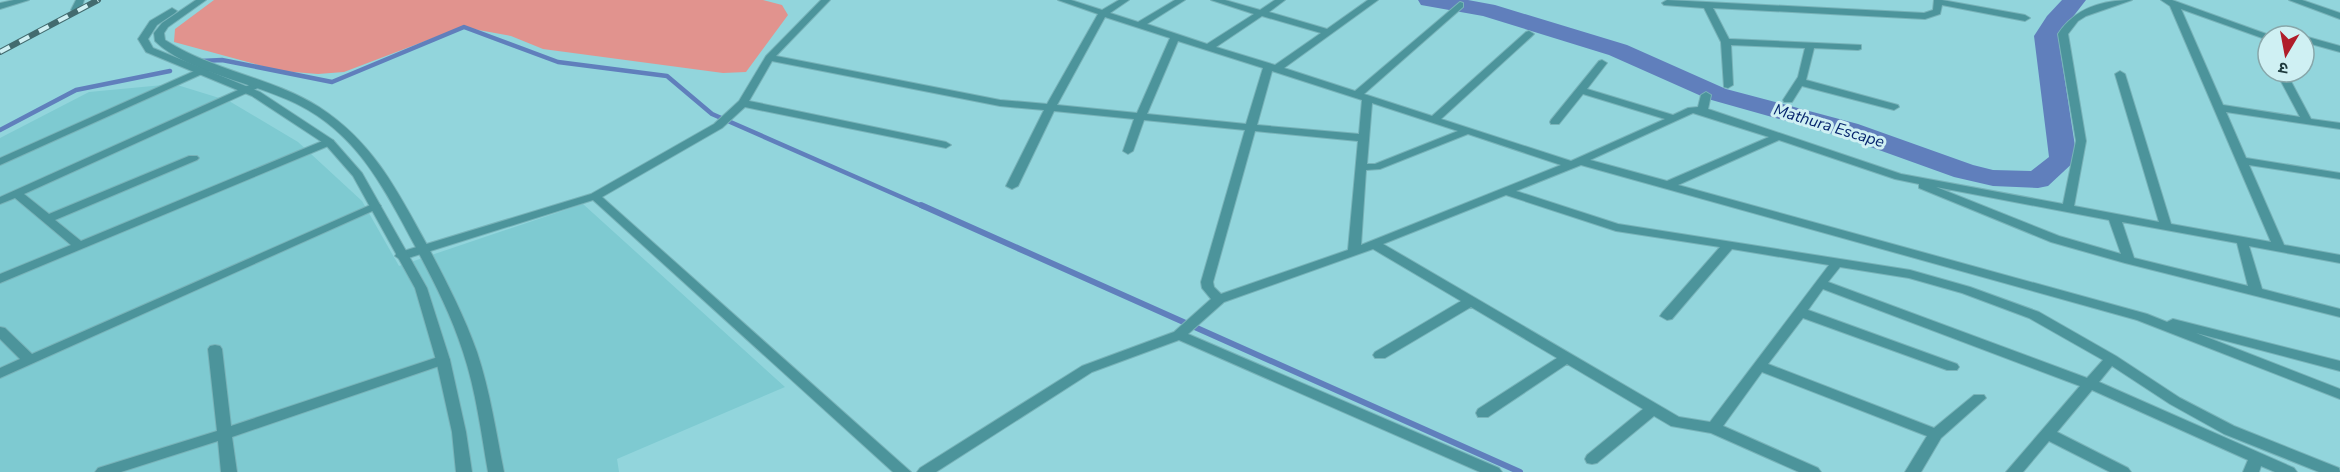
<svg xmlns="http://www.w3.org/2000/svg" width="2340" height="472" font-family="'Nunito Sans','Noto Sans Devanagari',sans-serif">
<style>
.built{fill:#7ecad1}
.green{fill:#e1938e}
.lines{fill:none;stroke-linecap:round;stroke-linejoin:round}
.stream-far1{stroke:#607fbc;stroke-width:4.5}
.stream{stroke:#607fbc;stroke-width:6}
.river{fill:#607fbc;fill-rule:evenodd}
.minor-casing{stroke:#78b3b9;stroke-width:2}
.tertiary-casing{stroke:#78b3b9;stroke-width:2}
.minor{fill:#4c949b;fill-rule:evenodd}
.tertiary{fill:#4c949b;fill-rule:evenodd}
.rail-casing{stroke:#436b6f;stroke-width:6}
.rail{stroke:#cff0f3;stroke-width:4;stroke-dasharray:11;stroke-linecap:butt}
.labels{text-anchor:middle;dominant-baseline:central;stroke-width:6;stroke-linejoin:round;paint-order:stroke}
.water-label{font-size:16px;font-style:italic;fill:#06246d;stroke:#cff0f3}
</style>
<rect width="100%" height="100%" fill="#92d5dc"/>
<path class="built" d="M174,84L229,101L298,142L362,201L399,266L583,204L785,387L617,459L619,472H0V138L89,92Z"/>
<path class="green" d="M214,0H763L782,5L788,15L746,72L723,73L543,49L511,36L462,27L344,72L318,74L281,71L174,42L175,29Z"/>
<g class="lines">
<g class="stream-far1">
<path d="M201,61L222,60L332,82L464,27L558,62L667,76L712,114L924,207"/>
<path d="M0,130L76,90L170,71"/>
</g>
<path class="stream" d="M921,205L1520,472"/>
<path class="river" d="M1418,0H1468L1495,5L1627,45L1726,89L1858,124L1973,165L1993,170L2031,171L2049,157L2034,36L2047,16L2062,0H2086L2058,36L2077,159L2048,186L2038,188L1993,186L1954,177L1840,136L1708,99L1609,55L1483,16L1421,5Z"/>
<g class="minor-casing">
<g id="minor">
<path d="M14,0H29L0,9V3Z"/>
<path d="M76,0H84L81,10L76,13L71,10Z"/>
<path d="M821,0H830L776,56L1000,100L1047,104L1098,14L1058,0H1071L1102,10L1119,0H1129L1110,13L1138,22L1175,0H1185L1147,24L1207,44L1254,14L1211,0H1225L1260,10L1275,0H1285L1269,12L1327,29L1368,0H1378L1284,68L1355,91L1460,2L1463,3V7L1364,94L1432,116L1526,32L1529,31L1534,34L1532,36L1441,119L1571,161L1665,119L1583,94L1559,124H1551L1550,122L1551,120L1599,61L1602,60L1607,63L1587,89L1673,115L1688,108L1698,107L1701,95L1706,92L1711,95L1708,109L1901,174L2063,204L2076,141L2058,34C2075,8 2102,0 2132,0L2086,16L2078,21L2068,34L2086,141L2074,206L2159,222L2115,74L2120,71L2125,74L2171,224L2271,242L2170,6L2161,0H2172L2272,36H2268V40L2265,39L2181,9L2223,105L2300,117L2276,72H2286L2311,119L2340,123V129L2226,112L2246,158L2340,173V179L2249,165L2284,245L2340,255V263L2249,246L2262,289L2340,309V317L2125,263L2051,242L1919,188V184L1895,179L1779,140L1678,185L2147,314L2167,322L2173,319L2340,361V371L2196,333L2340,389V399L2137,320L1581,165L1516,191L1618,224L1910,270L1970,287L2039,312L2116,356L2180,398L2234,426L2339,468L2340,472H2319L2224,434L2170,404L2112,366L2099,382L2294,468L2297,472H2275L2261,466L2259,472H2243L2248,460L2092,390L2057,432L2128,468L2131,472H2110L2049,441L2023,472H2006L2080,386L1823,289L1808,310L1957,364L1959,367L1957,370H1947L1803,318L1768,364L1934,428L1974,395H1984L1986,398L1941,438L1921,472H1905L1927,436L1762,372L1723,426L1818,468L1821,472H1799L1711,433L1671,426L1654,416L1597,463L1592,464L1587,463L1585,459L1587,455L1643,409L1567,364L1488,417H1478L1476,413L1478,409L1557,358L1471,307L1385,358H1375L1373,355L1375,352L1461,301L1373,249L1224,302L1188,334L1499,468L1502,472H1480L1179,340L1092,372L936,472H917L920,468L1082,366L1174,332L1211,299L1202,288L1201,282L1245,130L1144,120L1133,151L1128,154L1123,151L1134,119L1054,111L1018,186L1012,189L1006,186L1044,110L1000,106L772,61L749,101L946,142L951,145L946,148L745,107L722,128L602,197L911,472H893L593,200L405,259L401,260L395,256L397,253L591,194L714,124L739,101L766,56ZM1262,16L1321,33L1275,65L1216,47ZM1105,17L1170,38L1137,113L1057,105ZM1178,41L1263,68L1246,124L1147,114ZM1272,71L1362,100L1359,134L1257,125ZM1372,103L1458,131L1375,164H1367ZM1693,113L1769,137L1667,181L1590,160ZM1255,131L1358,141L1348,250L1221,294L1214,287L1213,282ZM1468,134L1561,165L1361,245L1366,170L1380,169ZM1936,187L2109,220L2121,254L2059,236ZM1506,195L1616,231L1720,247L1662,313L1660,316L1667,320L1672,319L1732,249L1829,265L1710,422L1679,417L1383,244ZM2122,222L2237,243L2248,286L2134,258ZM1840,267L1909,278L1962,293L2029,318L2103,360L2087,378L1828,282Z"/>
<path d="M1667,0L1924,13L1933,10L1934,0H1942L2025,15L2030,18L2025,21L1942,5L1940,14L1925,19L1713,8L1729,39L1861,45V49L1858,50L1814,48L1806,80L1898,105L1899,107L1894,110L1802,86L1792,102H1784L1783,100L1798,77L1805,48L1731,45L1733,85L1728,88L1724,87L1721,42L1704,8L1664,5L1662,3Z"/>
<path d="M2289,0H2302L2340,13V19Z"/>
<path d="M2304,36L2340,46V52L2304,42Z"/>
<path d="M210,64L213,65V69L0,165V158Z"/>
<path d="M258,81L263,84L262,86L24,194L49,214L189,156H197L199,158L197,160L55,220L81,241L325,140H333L334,142L333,144L0,283V274L71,245L15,198L0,204V197Z"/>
<path d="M375,203L379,204L381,206L379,208L0,378V368L20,359L0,339V327L5,328L32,354Z"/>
<path d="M215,345L220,346L222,349L231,426L438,357H448L450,360L448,363L232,437L237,472H221L218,441L121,472H95L98,468L217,431L208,349L210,346Z"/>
</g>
</g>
<g class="tertiary-casing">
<g id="tertiary">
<path d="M196,0H206L168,27L164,33L165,40C213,71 271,77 319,107C373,142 397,190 427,245C445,279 464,315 477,352C490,391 496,432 504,472H488C481,432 476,391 463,352C451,314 432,278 414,244C386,192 361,141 308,110C265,84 188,74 155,41L154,33L162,23Z"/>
<path d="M172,8L177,11L175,13L157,25L148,39L153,48L260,92L333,140L362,173L427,288L450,360L466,432L472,472H456L452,432L436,360L415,288L353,176L325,144L252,96L146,52L138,39L150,21Z"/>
</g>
</g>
<use href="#minor" class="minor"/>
<use href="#tertiary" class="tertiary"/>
<g class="rail-casing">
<path id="rail" d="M0,52L98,0"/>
</g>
<use href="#rail" class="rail"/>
</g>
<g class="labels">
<g class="water-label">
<text transform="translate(1829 126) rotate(17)">Mathura Escape</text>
</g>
</g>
<g transform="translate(2286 54) rotate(190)"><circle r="28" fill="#cff0f3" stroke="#88a7aa" stroke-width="1.5"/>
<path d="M0-4.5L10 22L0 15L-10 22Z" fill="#b01d2a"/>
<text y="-9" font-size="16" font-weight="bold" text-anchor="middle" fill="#1e3a3d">उ</text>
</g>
</svg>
